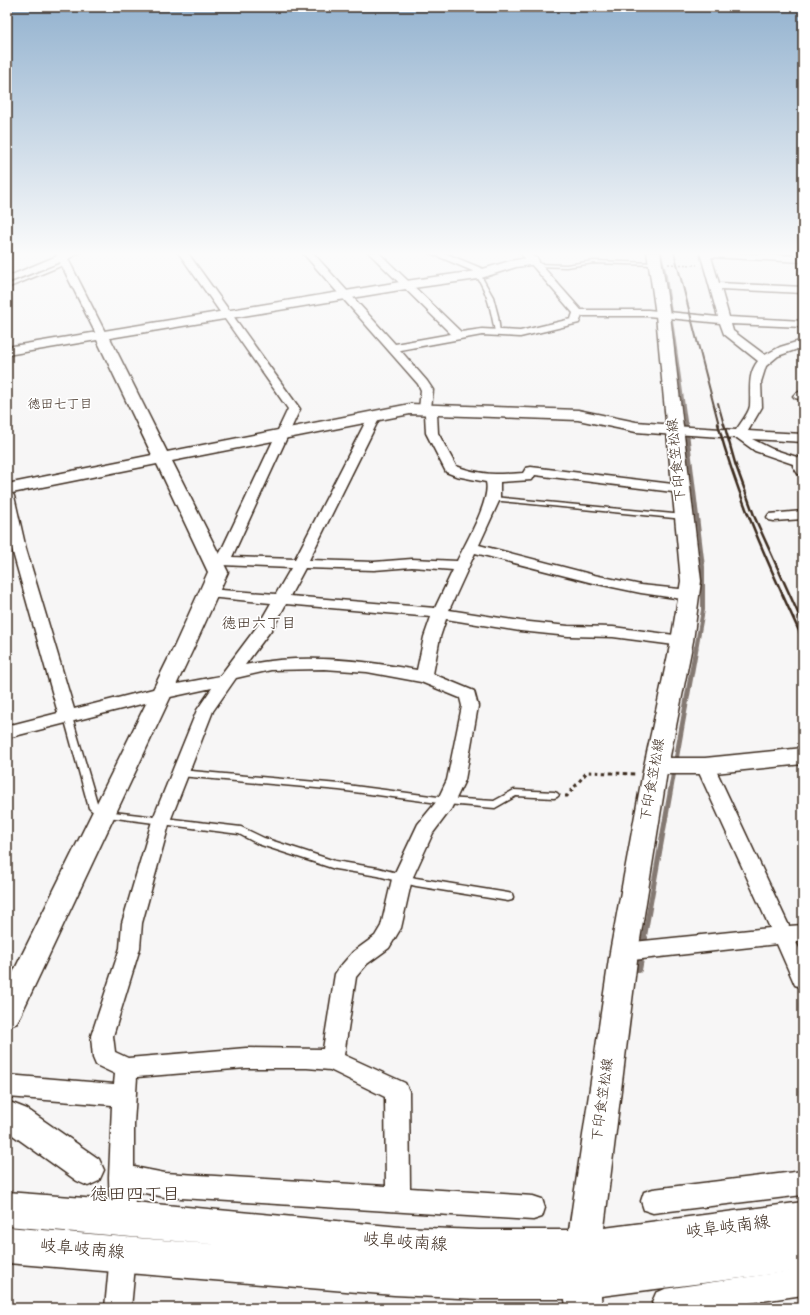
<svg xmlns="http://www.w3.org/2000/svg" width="810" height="1315" font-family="'Gochi Hand','Klee One',sans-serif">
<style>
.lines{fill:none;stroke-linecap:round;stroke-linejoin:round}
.stream-far3{stroke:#847972;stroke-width:3}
.stream-far2{stroke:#847972;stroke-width:4}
.stream-far1{stroke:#847972;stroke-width:5}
.stream{stroke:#847972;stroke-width:6}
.service-casing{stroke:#3b2a1e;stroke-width:3}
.minor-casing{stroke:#3b2a1e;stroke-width:3}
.tertiary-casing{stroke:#3b2a1e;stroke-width:3}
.secondary-casing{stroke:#3b2a1e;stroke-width:3}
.path-far1{stroke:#3b2a1e;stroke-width:1.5;stroke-dasharray:2 2;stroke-linecap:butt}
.path{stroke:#3b2a1e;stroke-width:3;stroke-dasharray:3.5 3.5;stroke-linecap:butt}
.service{fill:#fff;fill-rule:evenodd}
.minor{fill:#fff;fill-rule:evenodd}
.tertiary{fill:#fff;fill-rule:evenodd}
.secondary{fill:#fff;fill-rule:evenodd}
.rail-far1{stroke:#3b2a1e;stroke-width:2}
.rail{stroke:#3b2a1e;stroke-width:2.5}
.labels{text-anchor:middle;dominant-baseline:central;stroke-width:3.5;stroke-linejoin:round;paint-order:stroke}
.far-neighbourhood-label{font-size:13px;fill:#3b2a1e;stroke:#fff}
.street-label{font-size:14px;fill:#3b2a1e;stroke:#fff}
.neighbourhood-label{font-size:15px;fill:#3b2a1e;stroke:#fff}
.near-street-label{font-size:17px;fill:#3b2a1e;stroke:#fff}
.near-neighbourhood-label{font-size:18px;fill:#3b2a1e;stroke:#fff}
</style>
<rect width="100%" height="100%" fill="#f7f6f6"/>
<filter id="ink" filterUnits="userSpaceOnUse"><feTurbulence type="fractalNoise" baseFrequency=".025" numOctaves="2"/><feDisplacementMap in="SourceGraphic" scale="8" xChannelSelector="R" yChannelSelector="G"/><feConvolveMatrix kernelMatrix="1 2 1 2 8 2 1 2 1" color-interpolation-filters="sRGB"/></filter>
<g filter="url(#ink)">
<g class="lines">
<path class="stream-far3" d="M660,252L665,273L686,425"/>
<path class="stream-far2" d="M686,424L703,567V610L696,649"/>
<path class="stream-far1" d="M644,939L696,648"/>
<g class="stream">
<path d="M643,947L645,938"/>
<path d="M639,970L642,954"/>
</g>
<g class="service-casing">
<g id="service">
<path d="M594,261L656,263L658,264L656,265L594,263L566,267L537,266L535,265L537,264L566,265Z"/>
<path d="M64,262L68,263L7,288V285Z"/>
<path d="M476,274H480L493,297L498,316L500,333L495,332C491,310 488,294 476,275Z"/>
<path d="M493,497L684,515L687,517L684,519L491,500V498Z"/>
<path d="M68,714L72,717L98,806L105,811L241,827L264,838L335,861L378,868L416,878L508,893L512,894L513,897L512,900L508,901L416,886L378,876L335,869L258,844L239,834L100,816L91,810L89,808L64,717Z"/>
<path d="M180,770L339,784L446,798L494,801L514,790L554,792L557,793L559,795L557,797L554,798L516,796L495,808L446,804L339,790L180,776L177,775L176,773L177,771Z"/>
</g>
</g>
<g class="minor-casing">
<g id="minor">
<path d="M56,252H81L68,259L107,336L106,338H98L60,262L7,283V277L57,256Z"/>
<path d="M178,252H187L300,409L232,557L295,559L366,421L365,416L367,413H375L378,421L309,560L374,562L412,559L457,561C465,544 491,500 486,482L456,476L446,472L426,433L425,414L419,409L421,390L418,384L302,252H312L395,344L451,334L368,252H378L461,332L482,329L520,331L571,319L573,313L530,263L519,252H529L536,259L581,310H648L718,317L700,252L803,256V262L711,257L719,283L803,287V293L721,289L729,317L803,321V327L731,324L733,331L765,355L780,347L803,340V347L778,356L766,366L761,382L762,407L748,431L803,434V442L752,439L772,449L803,459V475L798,474L793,466V464L755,451L737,438L675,434L671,433L669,430L671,427L675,426L736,430C740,424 749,413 750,406C751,389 747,375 758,361L724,334L720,323L648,316H582L579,323L520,337L482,335L400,350L427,381L433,390L431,408L437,413L438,433L456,466C478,475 500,475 523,473L526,468L531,467L681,485L686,486L688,489L686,492L681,493L535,475L532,480L500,482V499L479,545L594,575L641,585L689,590L694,592L696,595L694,598L689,600L641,593L593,583L475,553L449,610L520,621L568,626L613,627L682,636L688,637L690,641L688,645L682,646L613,637L568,636L520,631L446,619L440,637L433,674L474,691L478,706L465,780L451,809L433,833L412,879L401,928L389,948L367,964L356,977L344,1055L405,1083L409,1091L410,1188L533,1196L542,1199L545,1208L542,1217L533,1220L165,1197L134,1191L136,1218L132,1227L123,1231L114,1227L110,1218L109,1177L112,1105L7,1097V1075L114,1084L115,1074L96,1065L93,1058L91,1036L120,948L122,923L152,821L197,710L212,688L161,699L7,738V726L58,713L12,549L7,527V492L12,493L14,496L26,549L74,709L161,687L220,676L259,624L271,603L208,597L203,596L201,593L203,590L208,589L276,594L291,568L222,565L214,567L209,566L207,563L209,560L217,558L221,551L288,409ZM412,567L453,570L435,608L290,596L305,568L374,570ZM286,604L431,617L424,637L417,670C360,660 303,653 245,665L274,626ZM324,669L367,672L421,682L460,698L462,706L447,780L437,801L418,824L392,879L381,926L375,936L353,952L339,968L335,974L323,1049L246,1048L128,1058L115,1052L113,1036L140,948L142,923L170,821L213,711L236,678L271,670ZM246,1068H307L330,1070L385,1097L386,1186L165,1173L134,1167V1124L137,1077Z"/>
<path d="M428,252H442L488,271L490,273L488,275H482Z"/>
<path d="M799,392H803V400L795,398L793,396L795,394Z"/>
<path d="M803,511V519L774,521L769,520L767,517L769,514Z"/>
<path d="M705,760L711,762L714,766L789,926L803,925V941L796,942L803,956V988L795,985L777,944L624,961L617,958L614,952L617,946L624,943L770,928L696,766L699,762Z"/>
<path d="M803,1171V1195L653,1213L644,1210L641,1201L644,1192L653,1189Z"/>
<path d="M123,1242L132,1246L136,1255L131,1308H105L110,1255L114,1246Z"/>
<path d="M803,1269V1295L715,1308H654L652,1302L656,1293L665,1289Z"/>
</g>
</g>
<g class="tertiary-casing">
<g id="tertiary">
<path d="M533,257L537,258L539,261L537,264L516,267L478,279L406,289L110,338L167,452L410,404L578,410L636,422L675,425L681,427L683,430L681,433L675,435L636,432L578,420L410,414L172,461L228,572L195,645L17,1023L7,1027V985L175,645L208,572L157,464L7,494V484L152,455L97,340L7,355V347L406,281L476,271L510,261Z"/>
<path d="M803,748V764L705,774H656L648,772L644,766L648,760L656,758H705Z"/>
<path d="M7,1101L27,1109L99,1159L104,1170L99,1181L88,1186L77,1181L7,1131Z"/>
</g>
</g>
<g class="secondary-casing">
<path id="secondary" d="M647,252H660L670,315L701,581L693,641L668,766L638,952L604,1228L803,1202V1270L601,1296L602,1308H566L565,1299H481L394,1295L7,1263V1227L221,1245L7,1226V1192L123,1201L400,1227L479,1230H569L610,952L644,766L671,641L681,581L656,315Z"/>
</g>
<path class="path-far1" d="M668,264L697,265"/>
<path class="path" d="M565,796H567L587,772L636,774"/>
<use href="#service" class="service"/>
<use href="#minor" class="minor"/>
<use href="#tertiary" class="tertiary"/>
<use href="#secondary" class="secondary"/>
<g class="rail-far1">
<path d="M674,252L719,425"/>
<path d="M718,403L724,425"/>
</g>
<g class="rail">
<path d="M718,424C738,500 771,569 803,640"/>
<path d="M724,424L735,463L755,518L803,624"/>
</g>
</g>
</g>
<linearGradient id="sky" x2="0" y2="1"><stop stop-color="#93b2cf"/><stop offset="0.58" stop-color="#fbfbfb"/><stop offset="1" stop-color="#fbfbfb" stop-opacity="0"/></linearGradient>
<rect width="810" height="437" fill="url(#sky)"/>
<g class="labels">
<g class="far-neighbourhood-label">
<text x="60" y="405">徳田七丁目</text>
</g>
<g class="street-label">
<text transform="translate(678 460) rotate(-96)">下印食笠松線</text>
<text transform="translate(654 780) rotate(-80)">下印食笠松線</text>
<text transform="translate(604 1100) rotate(-82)">下印食笠松線</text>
</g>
<g class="neighbourhood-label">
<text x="259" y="625">徳田六丁目</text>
</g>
<g class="near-street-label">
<text transform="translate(728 1229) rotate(-7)">岐阜岐南線</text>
<text transform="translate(405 1244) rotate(4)">岐阜岐南線</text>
<text transform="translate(82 1251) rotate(5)">岐阜岐南線</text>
</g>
<g class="near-neighbourhood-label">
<text x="135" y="1196">徳田四丁目</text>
</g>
</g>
<rect width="810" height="1315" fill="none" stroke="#fff" stroke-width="24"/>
<rect x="12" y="12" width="786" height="1291" fill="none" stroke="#3b2a1e" stroke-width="1.5" filter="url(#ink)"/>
</svg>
